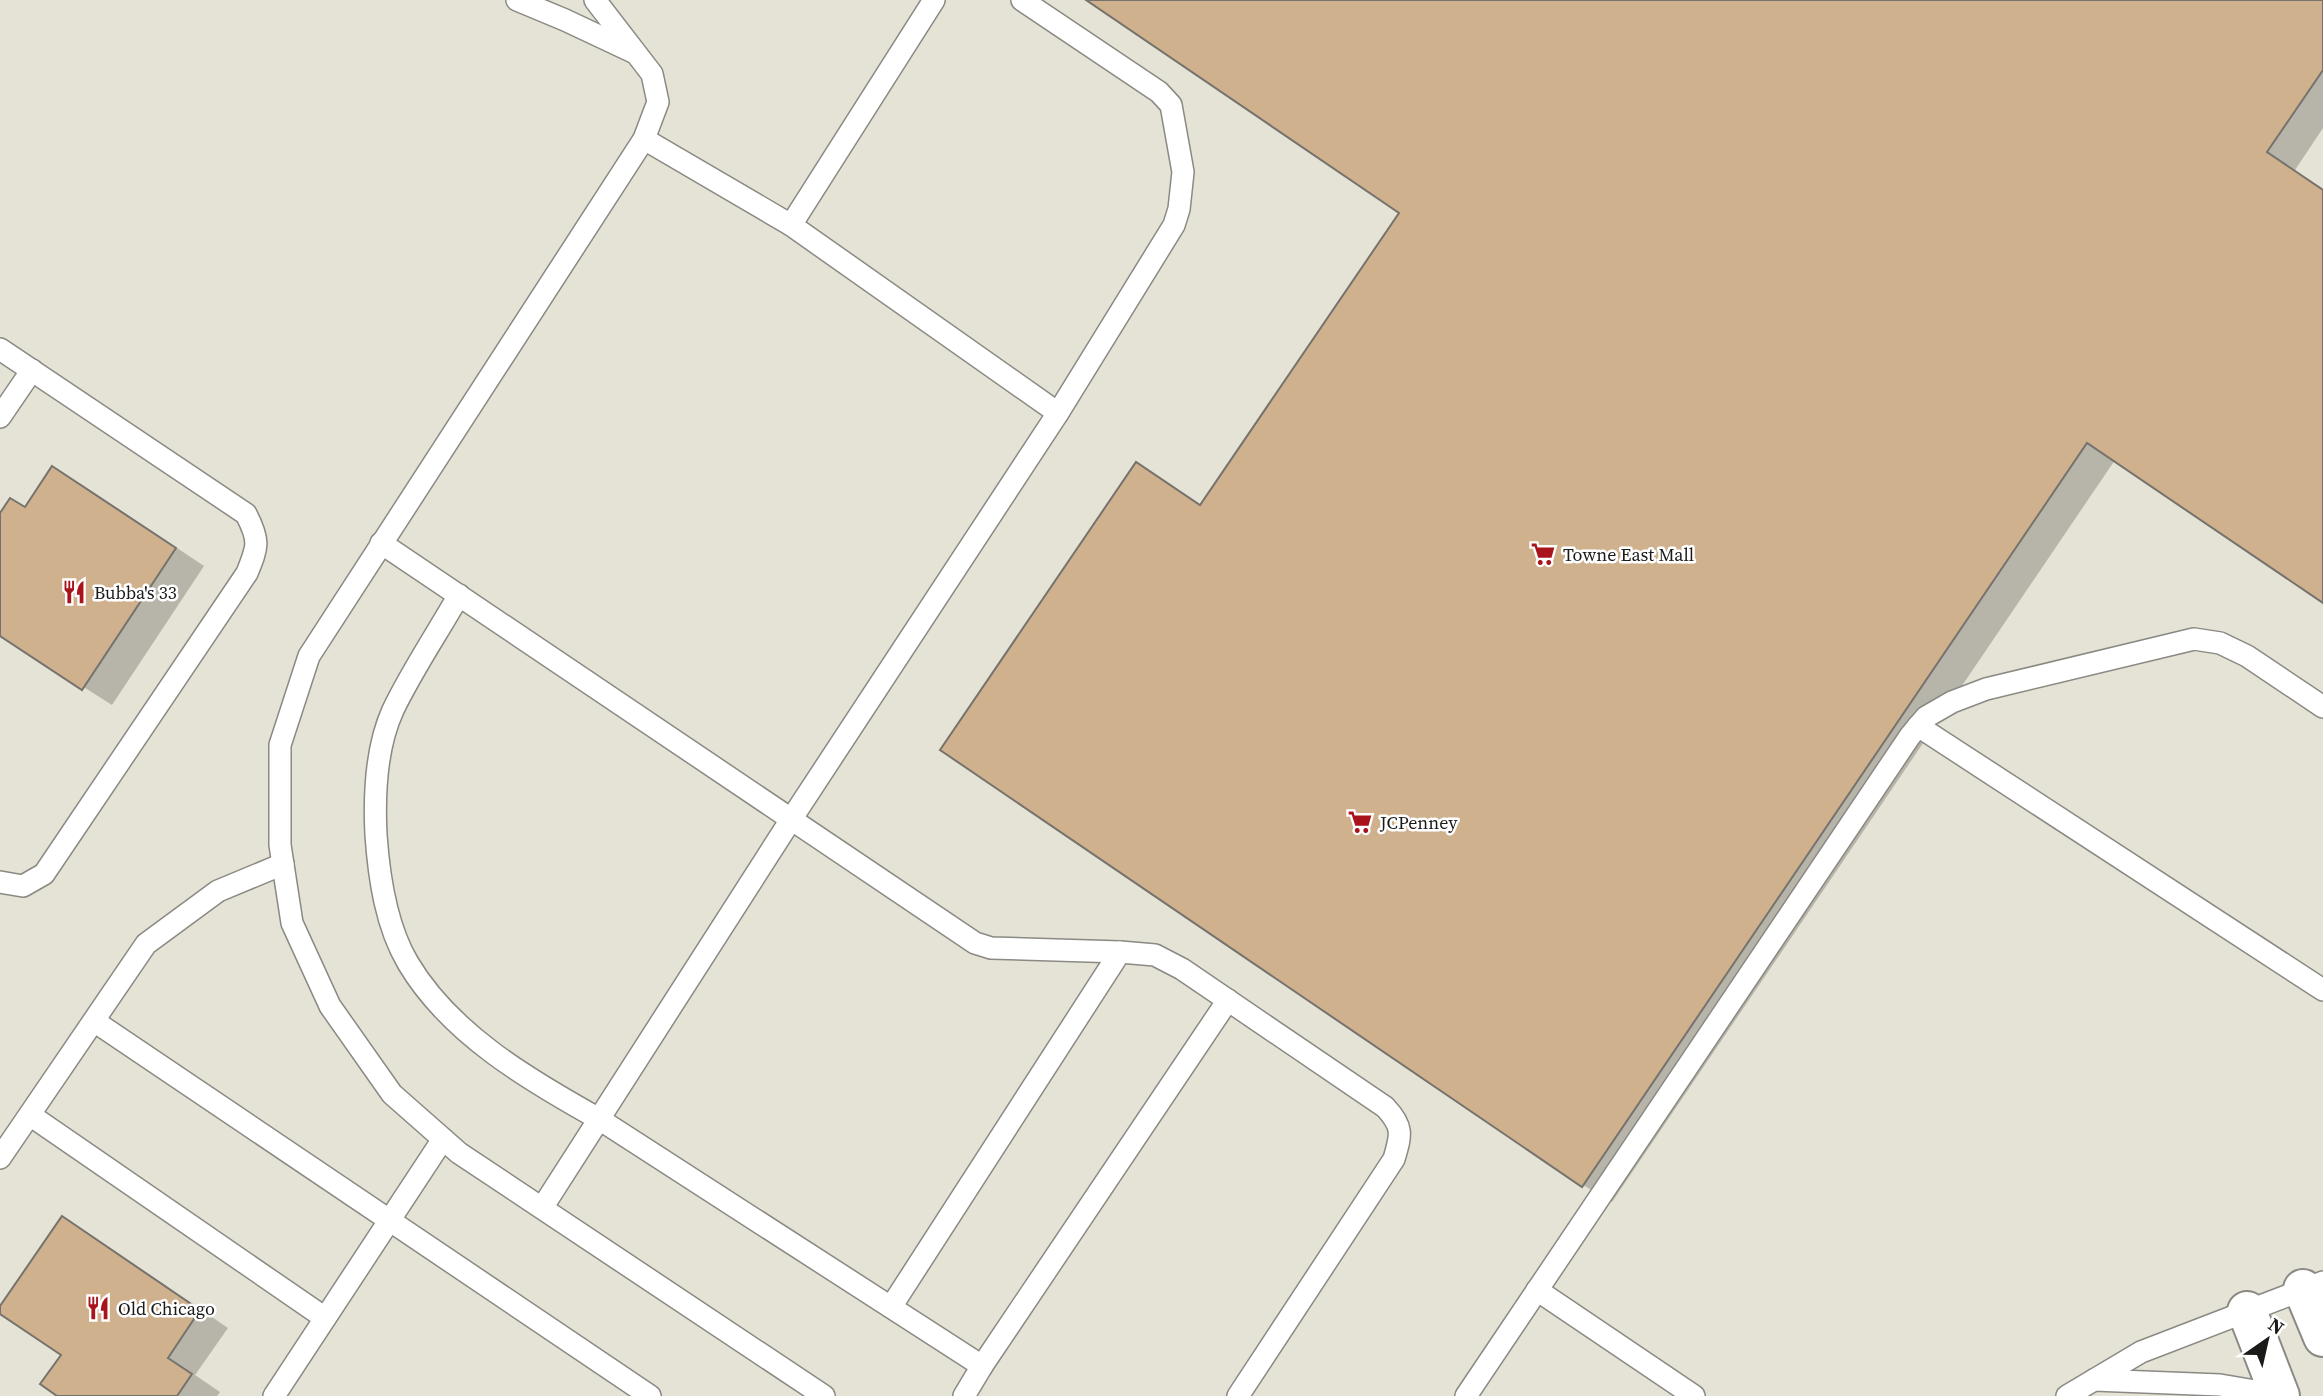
<svg xmlns="http://www.w3.org/2000/svg" width="2323" height="1396" font-family="'Source Serif 4',serif">
<style>
.built{fill:#e5e3d5}
.shadow{fill:#0003}
.building{fill:#d0b18e;stroke:#76726d;stroke-width:2}
.lines{fill:none;stroke-linecap:round;stroke-linejoin:round}
.lane-casing{stroke:#8a8983;stroke-width:24}
.secondary-casing{stroke:#8a8983;stroke-width:42}
.lane{stroke:#fff;stroke-width:21}
.secondary{stroke:#fff;stroke-width:38}
.labels{text-anchor:middle;dominant-baseline:central;stroke-width:5;stroke-linejoin:round;paint-order:stroke}
.poi-label{font-size:18px;fill:#1a1a18;stroke:#fff;text-anchor:start}
</style>
<rect width="100%" height="100%" fill="#efeee8"/>
<rect class="built" x="0" y="0" width="2323" height="1396"/>
<g class="shadow">
<path d="M1089,0H2323V128L2295,170L2323,189V601L2115,460L1612,1202L1583,1185L943,750L1137,464L1202,506L1401,212Z"/>
<path d="M52,468L81,484L204,566L112,705L0,634V516L25,509Z"/>
<path d="M62,1219L91,1235L228,1328L195,1375L220,1392L217,1396H60L63,1355L0,1312V1309Z"/>
</g>
<g class="building">
<path d="M1086,0H2323V70L2267,152L2323,190V603L2087,443L1582,1187L940,750L1136,462L1200,505L1399,213Z"/>
<path d="M52,466L176,548L82,690L0,636V513L10,498L25,507Z"/>
<path d="M62,1216L200,1310L168,1358L192,1374L177,1396H57L40,1384L61,1355L0,1314V1306Z"/>
</g>
<g class="lines">
<g class="lane-casing">
<g id="lane">
<path d="M517,0L565,20L633,52"/>
<path d="M595,0L652,74L658,102L644,139L309,656L280,745V845L292,923L330,1006L392,1094L459,1153L824,1396"/>
<path d="M1022,0L1159,92L1171,105L1183,172L1179,209L1174,225L1058,413"/>
<path d="M644,139L791,225L934,0"/>
<path d="M0,349L246,514C260,541 258,546 247,573L44,874L23,886L0,882"/>
<path d="M0,417L32,370"/>
<path d="M381,543L975,943L991,948L1120,952L1155,955L1182,969L1385,1107C1404,1127 1401,1135 1394,1159L1238,1396"/>
<path d="M459,595C438,632 411,672 393,710C376,747 374,795 376,835C379,878 386,926 408,963C450,1034 529,1080 599,1119L982,1366L964,1396"/>
<path d="M1918,726L2323,990"/>
<path d="M94,1021L650,1396"/>
<path d="M30,1115L325,1318"/>
<path d="M0,1158L146,944L218,891L283,864"/>
<path d="M542,1208L792,818L1058,413L791,225"/>
<path d="M1537,1290L1694,1396"/>
<path d="M891,1307L1120,952"/>
<path d="M982,1366L1228,1000"/>
<path d="M2094,1380L2220,1385L2279,1395"/>
<path d="M274,1396L443,1139"/>
<path d="M1466,1396L1910,736L1926,717L1952,702L1986,689L2194,639L2220,643L2247,656L2323,707"/>
<path d="M2067,1396L2141,1352L2323,1282"/>
</g>
</g>
<g class="secondary-casing">
<g id="secondary">
<path d="M2303,1289L2323,1337"/>
<path d="M2247,1311L2280,1396"/>
</g>
</g>
<use href="#lane" class="lane"/>
<use href="#secondary" class="secondary"/>
</g>
<defs>
<g id="supermarket-bare" transform="scale(1.89)"><path d="M-6-5.5h2.5l.6 2H6L4.5 2H-2.5L-4.4-4H-6ZM-1.5 3.2a1.3 1.3 0 1 0 .1 0ZM3 3.2a1.3 1.3 0 1 0 .1 0Z" fill="#a9141c" stroke="#fff" stroke-width="2.5" paint-order="stroke"/></g>
<g id="restaurant-bare" transform="scale(1.89)"><path d="M-5-6h1v4h1v-4h1v4h1v-4h1v5L-1.5 .5V6h-2V.5L-5-1ZM5-6V6H3V1.5H1.5Q1.5-4 5-6Z" fill="#a9141c" stroke="#fff" stroke-width="2.5" paint-order="stroke"/></g>
</defs>
<g fill-rule="evenodd">
<use href="#supermarket-bare" x="1543" y="554"/>
<use href="#restaurant-bare" x="74" y="592"/>
<use href="#supermarket-bare" x="1360" y="822"/>
<use href="#restaurant-bare" x="98" y="1308"/>
</g>
<g class="labels">
<g class="poi-label">
<text x="1563" y="554">Towne East Mall</text>
<text x="94" y="592">Bubba's 33</text>
<text x="1380" y="822">JCPenney</text>
<text x="118" y="1308">Old Chicago</text>
</g>
</g>
<g transform="translate(2267 1340) rotate(34)" stroke="#ffffff" stroke-width="5" paint-order="stroke">
<path d="M0-5L12 26L0 18L-12 26Z" fill="#1a1a18"/>
<text y="-10" font-size="19" font-weight="bold" text-anchor="middle" fill="#1a1a18">N</text>
</g>
</svg>
